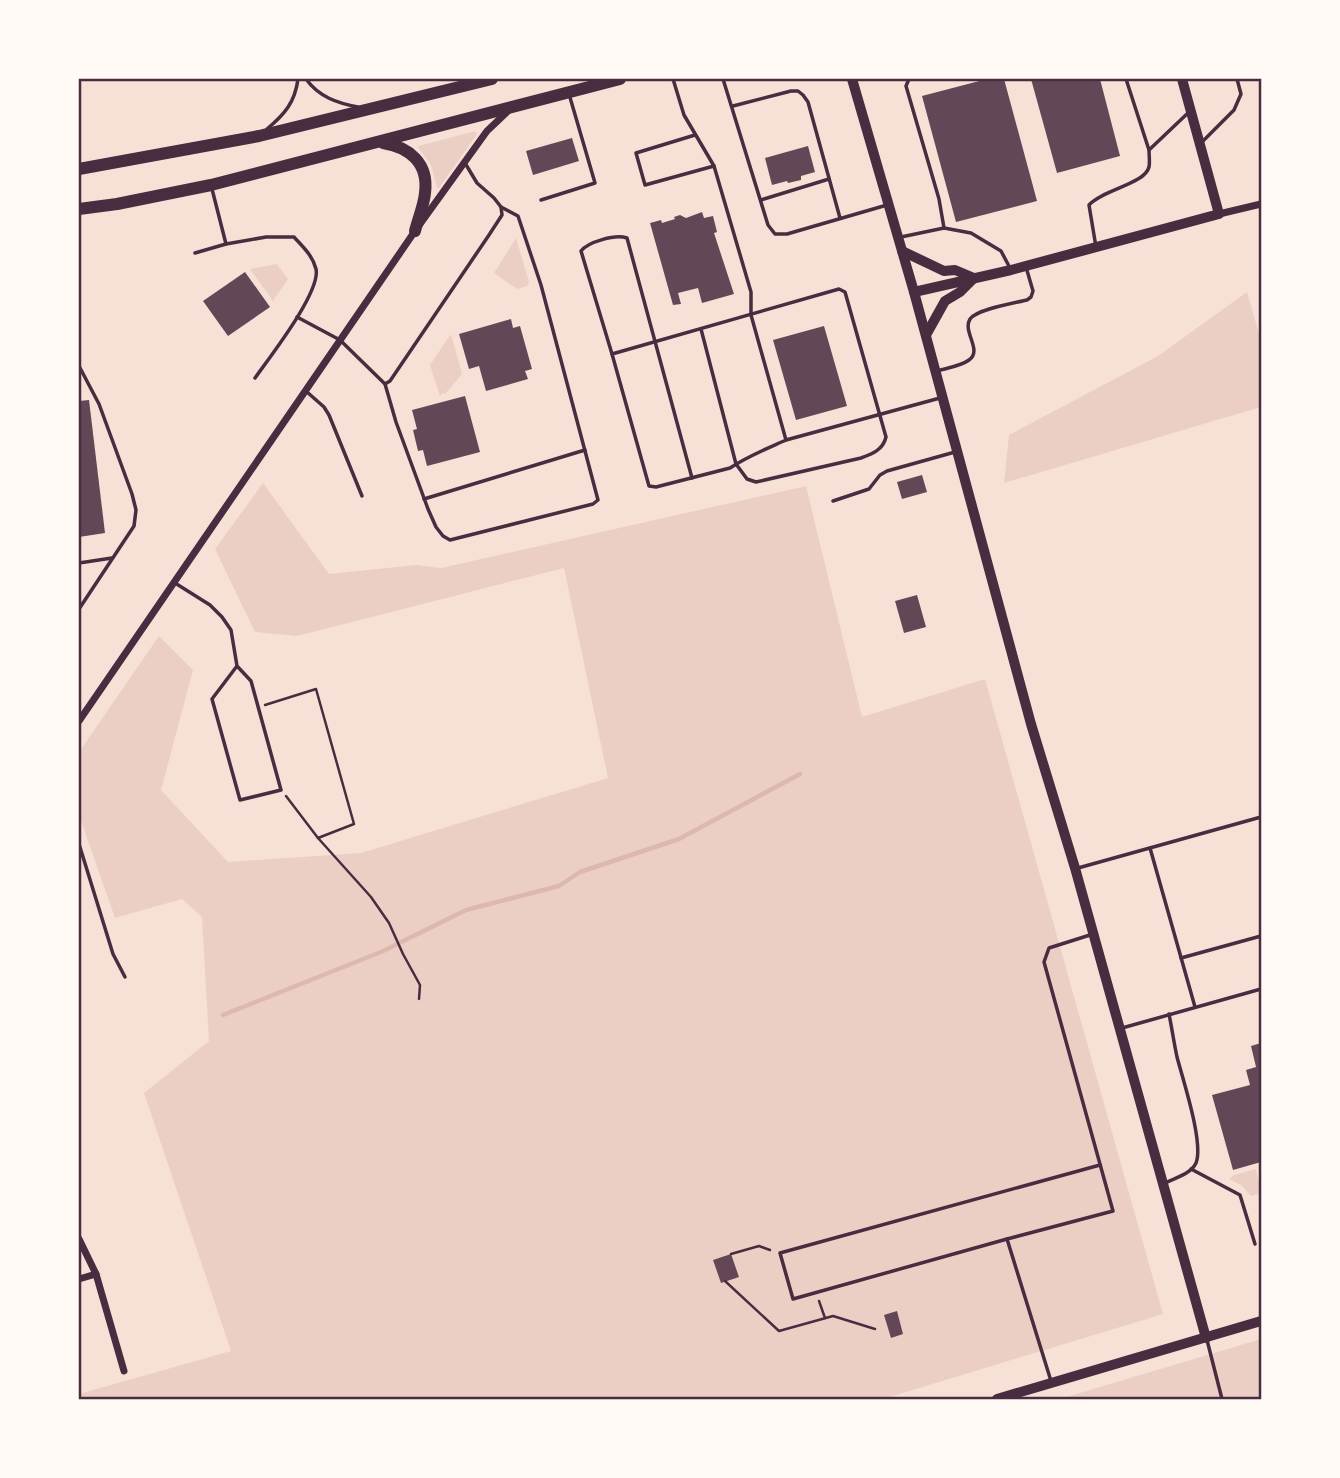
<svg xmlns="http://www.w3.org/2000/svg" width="1340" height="1478" font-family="Lato,sans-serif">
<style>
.green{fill:#ebcfc5}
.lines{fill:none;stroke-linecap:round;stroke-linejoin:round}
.stream{stroke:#dcb8b0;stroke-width:4.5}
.building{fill:#644757}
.path{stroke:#4a2c40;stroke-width:2.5}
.service{stroke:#4a2c40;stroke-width:3.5}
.minor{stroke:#4a2c40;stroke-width:7}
.tertiary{stroke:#4a2c40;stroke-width:10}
.primary{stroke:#4a2c40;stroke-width:12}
.neatline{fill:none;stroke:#4a2c40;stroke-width:2.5}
</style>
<rect width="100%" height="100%" fill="#f7e1d7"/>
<g class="green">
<path d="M475,131L477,134L439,188H437L431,165L418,147L419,146Z"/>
<path d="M516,238L529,282L527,286L517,289L494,273Z"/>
<path d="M277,264L288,279L273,301L250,269Z"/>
<path d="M1247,292L1261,341V407L1004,483L1009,435L1158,356Z"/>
<path d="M451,334L462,374L445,394L443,393L440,396L430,365Z"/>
<path d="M263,483L329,574L416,565L441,568L806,486L862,717L985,679L1163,1314L883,1399H79V1394L231,1351L144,1093L209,1041L202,917L182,899L115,918L79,815V752L159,636L193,670L161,790L228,862L361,853L608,778L564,568L297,636L255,632L215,549Z"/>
<path d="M1256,1169L1261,1193L1251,1196L1241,1185L1229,1179L1234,1175Z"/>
<path d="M1261,1339V1399H1060Z"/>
</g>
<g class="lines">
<path class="stream" d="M223,1015L381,952L466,910L559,886L580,872L679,839L800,774"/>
</g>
<g class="building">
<path d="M987,79H1004L1037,201L956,222L922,96Z"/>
<path d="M1031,79H1100L1120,156L1057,173Z"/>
<path d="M572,138L579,161L533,175L526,151Z"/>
<path d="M808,146L815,172L801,176V180L788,183L787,181L772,185L765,158Z"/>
<path d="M702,212L704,218L713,216L717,232L714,233L734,294L702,303L698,288L678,293L681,304L673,305L650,223L661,220L662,223L675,219L674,217L680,215L686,218Z"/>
<path d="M245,272L270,307L228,336L203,301Z"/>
<path d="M511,319L513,328L520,326L532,369L525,371L528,379L486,391L479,366L469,369L459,334Z"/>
<path d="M824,326L847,406L796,420L773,340Z"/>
<path d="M465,396L480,452L427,466L423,450L418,451L413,430L417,429L412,410Z"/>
<path d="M89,400L105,533L79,537V401Z"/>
<path d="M922,475L927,492L902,499L897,482Z"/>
<path d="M917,595L926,627L904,633L895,601Z"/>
<path d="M1261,1043V1162L1233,1170L1212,1095L1250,1085L1246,1070L1256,1067L1251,1046Z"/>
<path d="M731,1254L739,1277L721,1283L713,1260Z"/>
<path d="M897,1311L903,1334L891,1338L884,1315Z"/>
</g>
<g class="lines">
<g class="path">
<path d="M265,705L316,689L354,824L318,838L371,897L389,923L403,954L420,985L419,999"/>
<path d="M286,796L318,838"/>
<path d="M731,1254L759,1246L770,1250"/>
<path d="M725,1281L779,1331L833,1316L875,1329"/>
<path d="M819,1301L825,1318"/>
</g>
<g class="service">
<path d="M306,79C319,97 337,103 358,107"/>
<path d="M673,79L684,115L714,166L751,292V315L786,440L940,398"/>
<path d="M723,79L768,225L775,234H787L887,205"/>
<path d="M909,79L906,86L939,199L944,228"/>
<path d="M1126,79L1149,150"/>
<path d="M733,106L791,91H798L803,95L808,102L840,218"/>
<path d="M267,129C285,114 295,102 298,79"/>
<path d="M695,135L636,153L645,185L714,166"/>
<path d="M1201,143L1234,110L1241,94L1237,79"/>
<path d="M212,189L226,244"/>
<path d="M541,200L595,183L569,94"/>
<path d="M761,200L829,179"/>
<path d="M901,237L944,228L971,233L1001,251L1010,268"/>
<path d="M1096,247L1089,205C1102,190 1145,184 1149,167C1150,162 1149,155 1149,150L1189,112"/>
<path d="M195,253L226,244L266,237H294C303,247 313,256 316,269C321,292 269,358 255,378"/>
<path d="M297,317L340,340L385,384L390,381L489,235L502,215L501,207"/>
<path d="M701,329L736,464L747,479L756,482L861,458C872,454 883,450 886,437L845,292L839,289L612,354L649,486L656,487L730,468C748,456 766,449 786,440"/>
<path d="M612,354L581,251C588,242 615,234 627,238L692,478"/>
<path d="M79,366L99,404L132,494L136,510L134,526L79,609"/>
<path d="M937,371C947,368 961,366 969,360C983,350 962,332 970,319C977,309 1015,303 1027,300L1031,297L1033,291L1026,267"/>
<path d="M385,384L396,422L428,509L436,527L443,536L450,540L593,504L598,500L541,285L518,216L501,207L494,198L477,183L465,163"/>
<path d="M307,392L324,407L329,415L362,496"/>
<path d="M424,499L585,450"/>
<path d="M833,501L869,489L880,475L887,471L955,452"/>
<path d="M79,563L112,558"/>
<path d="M175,583L210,605L222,617L231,630L237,666L251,681L281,790L240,800L212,699L237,666"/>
<path d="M79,844L113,954L125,977"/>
<path d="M1150,848L1195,1007"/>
<path d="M1078,868L1261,817"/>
<path d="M1181,958L1261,936"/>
<path d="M1122,1028L1261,989"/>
<path d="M1191,1169L1240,1195L1255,1244"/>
<path d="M1165,1183C1175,1178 1191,1174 1196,1163C1204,1143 1183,1080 1177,1057C1174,1043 1172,1029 1169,1014"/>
<path d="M1007,1239L793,1299L780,1253L1100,1165"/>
<path d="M1207,1340L1222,1399"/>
<path d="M1051,1381L1007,1239L1113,1211L1044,962L1049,948L1090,935"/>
</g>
<g class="minor">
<path d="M1219,214L1261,204"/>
<path d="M79,721L415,231L487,131L509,110"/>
<path d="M79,1239L96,1274L124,1371"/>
<path d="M79,1279L96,1274"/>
</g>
<g class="tertiary">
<path d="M852,79L914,292L1031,724L1075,868L1206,1338"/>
<path d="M902,251L944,271L955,270L974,278L960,292L945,301L926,335"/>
<path d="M914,292L1011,270L1219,214L1182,79"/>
<path d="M997,1399L1261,1321"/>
</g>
<g class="primary">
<path d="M383,143C409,147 429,163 425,193C424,205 418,219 415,231"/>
<path d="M79,169L259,136L492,79"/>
<path d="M79,209L117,204L211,185L620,79"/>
</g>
</g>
<rect width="1340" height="1478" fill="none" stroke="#fffaf5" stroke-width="161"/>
<rect x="80" y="80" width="1180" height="1318" class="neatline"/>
</svg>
